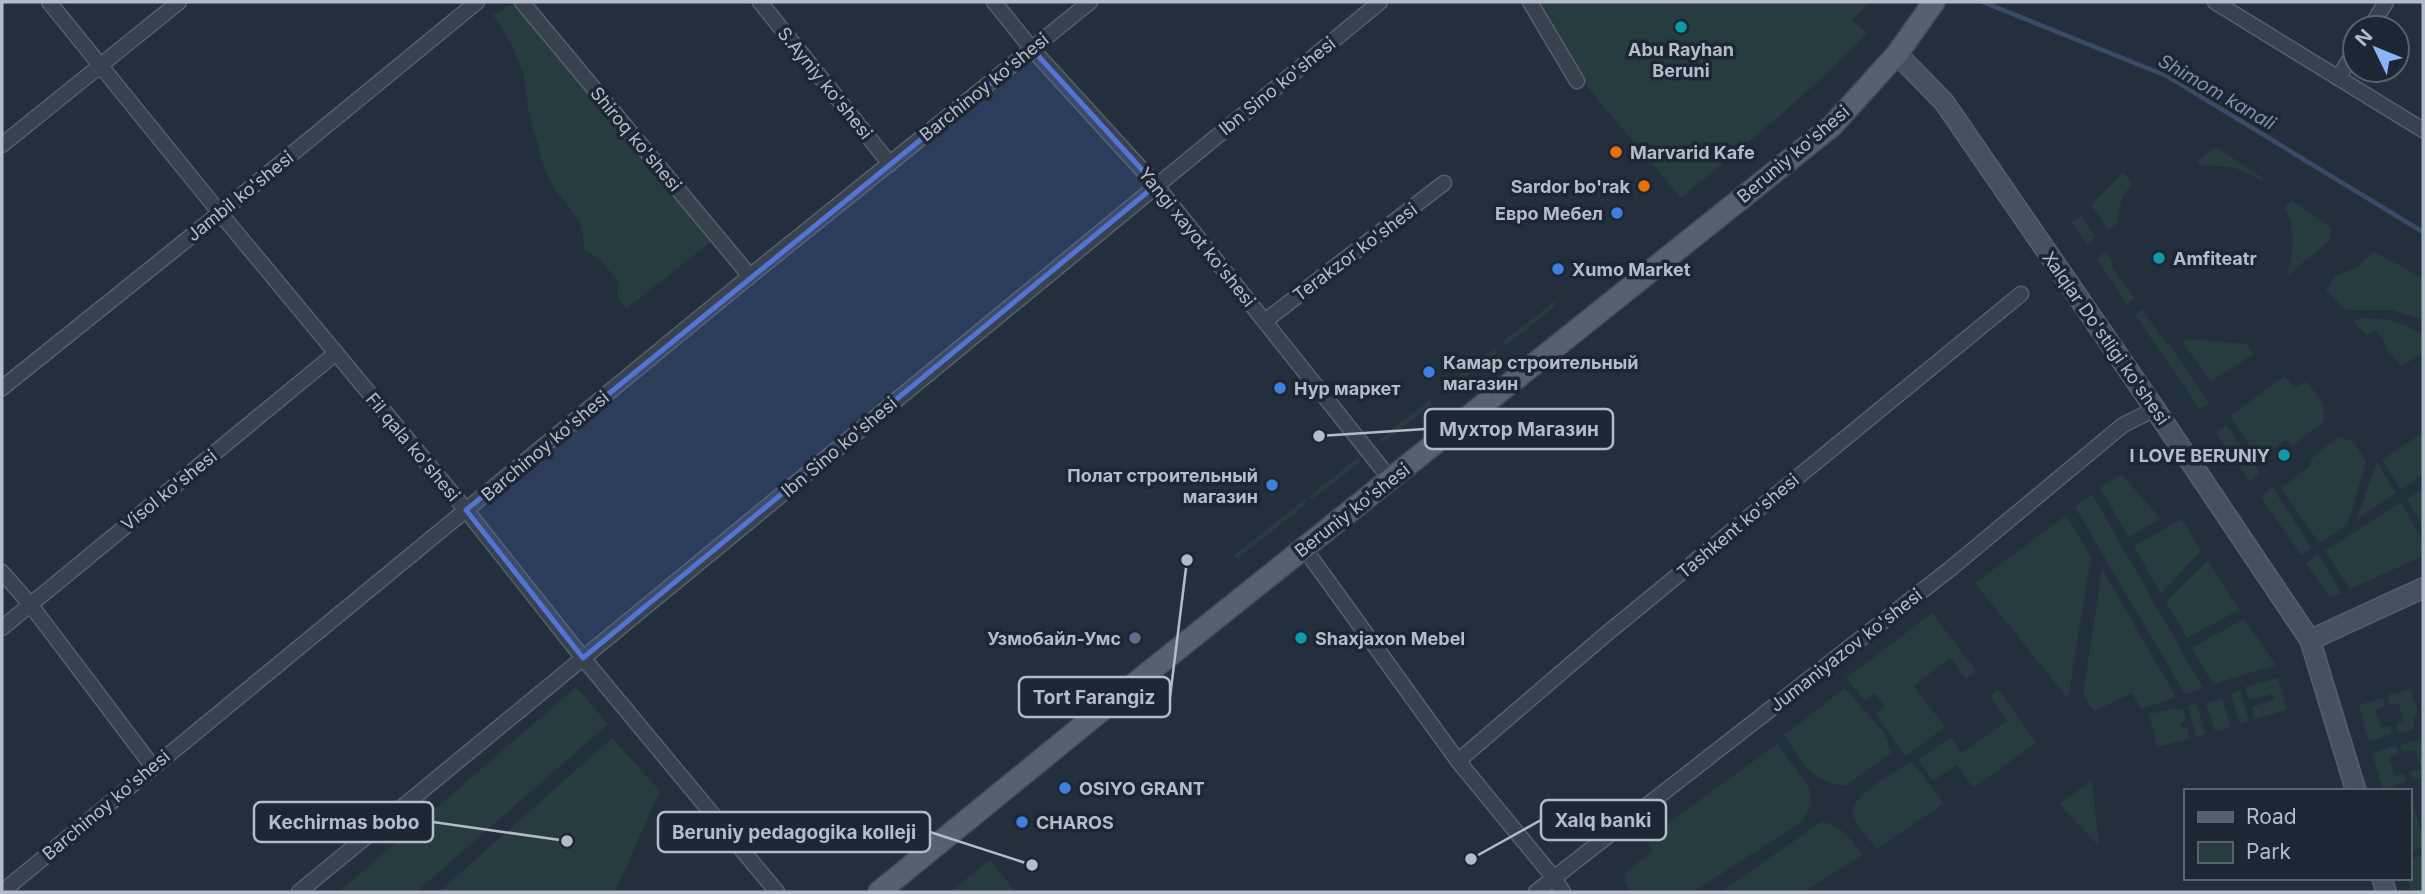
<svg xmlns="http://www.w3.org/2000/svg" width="2425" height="894" font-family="Inter,sans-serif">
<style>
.green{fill:#263c3f}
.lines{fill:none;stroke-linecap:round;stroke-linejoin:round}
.stream{stroke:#394c67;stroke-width:4.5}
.street-casing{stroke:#565f6c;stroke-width:17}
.secondary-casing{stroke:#565f6c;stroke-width:22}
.primary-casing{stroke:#414a57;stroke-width:24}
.street{stroke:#38414e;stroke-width:14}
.secondary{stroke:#465061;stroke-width:19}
.primary{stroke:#56606e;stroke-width:21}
.marked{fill:#5274d3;fill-opacity:0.2;stroke:#5274d3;stroke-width:5;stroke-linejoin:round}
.culture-dot{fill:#0f9aa8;stroke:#1d2633;stroke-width:2.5}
.food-dot{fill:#e8710a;stroke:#1d2633;stroke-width:2.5}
.shop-dot{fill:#3f7fe0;stroke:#1d2633;stroke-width:2.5}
.service-dot{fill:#5c6f8a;stroke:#1d2633;stroke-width:2.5}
.labels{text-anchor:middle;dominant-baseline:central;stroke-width:7;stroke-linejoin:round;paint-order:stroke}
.poi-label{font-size:18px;font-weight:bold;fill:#b4bcc9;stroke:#1d2633;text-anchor:start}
.street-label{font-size:18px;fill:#b4bcc9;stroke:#1d2633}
.water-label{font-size:19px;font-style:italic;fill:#7c92b1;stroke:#1d2633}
.leader{fill:none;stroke:#b4bcc9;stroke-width:2.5}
.callout-dot{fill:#b4bcc9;stroke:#1d2633;stroke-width:2.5}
.callout{fill:#1d2633;stroke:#b4bcc9;stroke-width:2.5}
.callout-label{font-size:19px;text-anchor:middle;font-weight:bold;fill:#b4bcc9}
</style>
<rect width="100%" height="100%" fill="#242f3e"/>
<g class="green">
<path d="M1533,2H1870L1852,20L1867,33C1810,94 1745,144 1681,198L1593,94Z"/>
<path d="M513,4L711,242L626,309L617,296L619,282L600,260L585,249L580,221L552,186L543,164L528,108L524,75L512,45L493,15Z"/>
<path d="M2215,147H2216L2264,179L2262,181C2239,167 2228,165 2202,166L2197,162Z"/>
<path d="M2123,172L2132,184L2122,197L2117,223L2109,230L2091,205Z"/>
<path d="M2292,200L2331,228L2330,240L2287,276C2294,247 2296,236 2285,207Z"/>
<path d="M2081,216L2096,237L2088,245L2071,222Z"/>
<path d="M2106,251L2113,261L2112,268L2134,297L2127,304L2097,259Z"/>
<path d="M2374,252L2423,278V320L2393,310H2345L2326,290L2334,276L2356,268Z"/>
<path d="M1555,301L1554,307L1508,344L1502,342Z"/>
<path d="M2142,309L2166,343L2169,344L2209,403L2200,409L2135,315Z"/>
<path d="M2361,318C2384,318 2404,321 2423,336V353L2402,366L2386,349L2385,342L2375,329L2367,336L2353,321Z"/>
<path d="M2185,339L2246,344L2254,354L2211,381L2183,343Z"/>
<path d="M1496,347V354L1449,390L1444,388Z"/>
<path d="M2284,376L2295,387L2307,382L2323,403L2324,421L2293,445L2286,439L2260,460L2230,416Z"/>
<path d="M1431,399V405L1384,442L1379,440Z"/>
<path d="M2226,425L2260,473L2250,482L2216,432Z"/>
<path d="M2423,432V474L2401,490L2382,460Z"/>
<path d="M2338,437L2354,442L2366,461L2348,524L2319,543L2281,488L2311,465L2310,460Z"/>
<path d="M1359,457L1360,462L1313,499L1308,497Z"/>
<path d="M2378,463L2396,493L2357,519L2376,464Z"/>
<path d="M2121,474L2161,519L2129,537L2100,488Z"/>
<path d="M2272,487L2312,548L2301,555L2261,497Z"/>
<path d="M2423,488V527L2407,499Z"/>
<path d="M2092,494L2203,688L2185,694L2075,507Z"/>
<path d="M1305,499V505L1238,558L1233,556Z"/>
<path d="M2401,502L2423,542V556L2350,589L2325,551Z"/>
<path d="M2066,515L2091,557L2068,699L1975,583Z"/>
<path d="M2182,519L2201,550L2161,594L2134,546Z"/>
<path d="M2318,555L2342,593L2330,598L2306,563Z"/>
<path d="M2208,561L2239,610L2187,638L2166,602Z"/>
<path d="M2102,569L2176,697L2141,709L2132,693L2094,711L2083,695Z"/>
<path d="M1932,613L1976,671L1966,679L1950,657L1914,686L1945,727L1906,756L1875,714L1885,707L1875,693L1865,701L1846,678Z"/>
<path d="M2244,619L2276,665L2213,684L2192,648Z"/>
<path d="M2278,678L2287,710L2255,719L2252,707L2274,700L2273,694L2249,700L2245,687Z"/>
<path d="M576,687L608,724L416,892H339Z"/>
<path d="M1845,688L1885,734L1891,753L1845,786C1807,780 1805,764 1784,735Z"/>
<path d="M1998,689L2036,743L1973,788L1957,765L1933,781L1918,760L1951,737L1962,753L2007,721L1990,696Z"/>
<path d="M2411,689L2418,711L2414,718V729L2399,733L2396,724L2404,722L2399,704L2390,705L2388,695Z"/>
<path d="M2240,691L2249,721L2240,724L2231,694Z"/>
<path d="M2222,698L2231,727L2215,731L2206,703Z"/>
<path d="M2383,698L2385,706L2375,709L2381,728L2390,726L2392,734L2369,741L2359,705Z"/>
<path d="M2197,703L2205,734L2196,737L2188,706Z"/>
<path d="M2174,708L2175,710L2183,708L2186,721L2180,723L2182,729L2187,728L2189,739L2157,747L2149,714Z"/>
<path d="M612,738L660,791L615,892H439Z"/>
<path d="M2419,740L2423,749V777L2413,780L2410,772L2421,769L2414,750L2403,752L2400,745Z"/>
<path d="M1777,744L1809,787L1811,805L1803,821L1693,892H1631L1624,879L1625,873L1653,851L1646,839Z"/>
<path d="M2396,746L2398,754L2389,757L2395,776L2404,774L2406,782L2383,789L2372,753Z"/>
<path d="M1912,761L1944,803L1877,849C1870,839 1853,824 1853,811C1853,795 1898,770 1912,761Z"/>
<path d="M2092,780L2099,846L2059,804Z"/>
<path d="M2409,790L2423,838V847L2409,851V791H2407Z"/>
<path d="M1821,822C1842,825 1850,839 1862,855L1804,892H1721Z"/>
<path d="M2423,855V892H2411L2407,878H2409V859Z"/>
<path d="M990,860L1016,892H950Z"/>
</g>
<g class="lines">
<path class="stream" d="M1983,2L2167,76L2423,232"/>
<g class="street-casing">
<g id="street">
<path d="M49,2L220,213L466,510L583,658L777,892"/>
<path d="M522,2L750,276"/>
<path d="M760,2L890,164"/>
<path d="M994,2L1032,49L1156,185L1391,480"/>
<path d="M1530,2L1577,81"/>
<path d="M2215,2L2423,130"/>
<path d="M2370,28L2386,2"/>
<path d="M2338,78L2355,51"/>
<path d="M2,145L179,2"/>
<path d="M1265,321L1444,183"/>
<path d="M2,388L220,213L477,2"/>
<path d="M1304,548L1458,761L1554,878L1563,892"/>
<path d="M2,572L30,604L153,767"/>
<path d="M2,628L336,353"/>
<path d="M1458,761L1605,635L2021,294"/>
<path d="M2,892L750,276L1090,2"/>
<path d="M299,892L1380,2"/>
<path d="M1536,892L1950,569L2123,425L2155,409"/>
</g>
</g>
<g class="secondary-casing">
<g id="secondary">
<path d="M1897,54L1944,102L2155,409L2310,640L2356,791"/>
<path d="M2310,640L2423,588"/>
<path d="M2382,878L2386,892"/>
</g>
</g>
<g class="primary-casing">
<path id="primary" d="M879,892L1129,688L1832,126L1897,54L1934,2"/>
</g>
<use href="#street" class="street"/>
<use href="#secondary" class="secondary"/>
<use href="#primary" class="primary"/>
</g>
<path class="marked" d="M1032,49L1156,185L583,658L466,510Z"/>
<g class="culture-dot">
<circle cx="1681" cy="27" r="7"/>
<circle cx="2159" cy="258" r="7"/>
<circle cx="2284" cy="455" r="7"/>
<circle cx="1301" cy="638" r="7"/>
</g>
<g class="food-dot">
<circle cx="1616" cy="152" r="7"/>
<circle cx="1644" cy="186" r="7"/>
</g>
<g class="shop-dot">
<circle cx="1617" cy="213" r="7"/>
<circle cx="1558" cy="269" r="7"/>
<circle cx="1429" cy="372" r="7"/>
<circle cx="1280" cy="388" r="7"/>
<circle cx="1272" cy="485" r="7"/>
<circle cx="1065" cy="788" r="7"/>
<circle cx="1022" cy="822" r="7"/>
</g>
<circle class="service-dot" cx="1135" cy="638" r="7"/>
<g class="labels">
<g class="poi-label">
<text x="1681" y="49" text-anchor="middle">Abu Rayhan<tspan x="1681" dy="21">Beruni</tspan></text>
<text x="1630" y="152">Marvarid Kafe</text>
<text x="1630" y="186" text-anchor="end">Sardor bo'rak</text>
<text x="1603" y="213" text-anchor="end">Евро Мебел</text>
<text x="2173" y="258">Amfiteatr</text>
<text x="1572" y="269">Xumo Market</text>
<text x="1443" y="362">Камар строительный<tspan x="1443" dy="21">магазин</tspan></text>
<text x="1294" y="388">Нур маркет</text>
<text x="2270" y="455" text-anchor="end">I LOVE BERUNIY</text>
<text x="1258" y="475" text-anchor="end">Полат строительный<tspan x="1258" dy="21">магазин</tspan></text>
<text x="1121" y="638" text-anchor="end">Узмобайл-Умс</text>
<text x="1315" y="638">Shaxjaxon Mebel</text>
<text x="1079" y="788">OSIYO GRANT</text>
<text x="1036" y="822">CHAROS</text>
</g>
<g class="street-label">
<text transform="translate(825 83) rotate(51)">S.Ayniy ko'shesi</text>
<text transform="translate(1277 86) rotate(-39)">Ibn Sino ko'shesi</text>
<text transform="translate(984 87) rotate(-39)">Barchinoy ko'shesi</text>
<text transform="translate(636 139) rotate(50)">Shiroq ko'shesi</text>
<text transform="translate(1793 154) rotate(-40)">Beruniy ko'shesi</text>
<text transform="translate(240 196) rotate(-39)">Jambil ko'shesi</text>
<text transform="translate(1197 237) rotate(51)">Yangi xayot ko'shesi</text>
<text transform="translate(1355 252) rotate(-37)">Terakzor ko'shesi</text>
<text transform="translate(2106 338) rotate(55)">Xalqlar Do'stligi ko'shesi</text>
<text transform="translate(545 446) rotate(-40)">Barchinoy ko'shesi</text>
<text transform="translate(413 447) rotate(50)">Fil qala ko'shesi</text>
<text transform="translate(839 447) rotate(-40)">Ibn Sino ko'shesi</text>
<text transform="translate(169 490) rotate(-39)">Visol ko'shesi</text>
<text transform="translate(1352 510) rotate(-38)">Beruniy ko'shesi</text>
<text transform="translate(1738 526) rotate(-40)">Tashkent ko'shesi</text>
<text transform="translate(1846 650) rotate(-38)">Jumaniyazov ko'shesi</text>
<text transform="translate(106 805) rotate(-40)">Barchinoy ko'shesi</text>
</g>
<g class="water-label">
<text transform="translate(2217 92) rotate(30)">Shimom kanali</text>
</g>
</g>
<path class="leader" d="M1319 436L1425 429M1187 560L1170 697M1471 859L1541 820M567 841L433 822M1032 865L930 832"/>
<g class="callout-dot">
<circle cx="1319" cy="436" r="7"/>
<circle cx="1187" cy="560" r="7"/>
<circle cx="1471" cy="859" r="7"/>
<circle cx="567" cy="841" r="7"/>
<circle cx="1032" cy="865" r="7"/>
</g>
<g class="callout">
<rect x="1425" y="409" width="188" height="40" rx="7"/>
<rect x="1019" y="677" width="151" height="40" rx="7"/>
<rect x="1541" y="800" width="125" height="40" rx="7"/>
<rect x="254" y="802" width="179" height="40" rx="7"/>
<rect x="658" y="812" width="272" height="40" rx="7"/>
</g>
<g class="callout-label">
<text x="1519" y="436">Мухтор Магазин</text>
<text x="1094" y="704">Tort Farangiz</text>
<text x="1603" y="827">Xalq banki</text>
<text x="344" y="829">Kechirmas bobo</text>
<text x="794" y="839">Beruniy pedagogika kolleji</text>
</g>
<rect width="2425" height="894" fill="none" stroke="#b4bcc9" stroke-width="7"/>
<rect x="2184" y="789" width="228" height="91" fill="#1d2633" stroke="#59626f" stroke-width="2"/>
<rect x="2198" y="812" width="35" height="10" fill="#56606e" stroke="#59626f" stroke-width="2"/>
<text x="2246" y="824" font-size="21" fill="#b4bcc9">Road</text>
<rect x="2198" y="842" width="35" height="21" fill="#263c3f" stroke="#59626f" stroke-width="2"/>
<text x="2246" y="859" font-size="21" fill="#b4bcc9">Park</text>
<g transform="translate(2376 49) rotate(313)"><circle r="33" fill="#1d2633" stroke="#59626f" stroke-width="2"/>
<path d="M0-5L12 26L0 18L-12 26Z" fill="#8ab4f8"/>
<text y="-10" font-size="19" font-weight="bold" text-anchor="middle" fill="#b4bcc9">N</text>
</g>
</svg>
